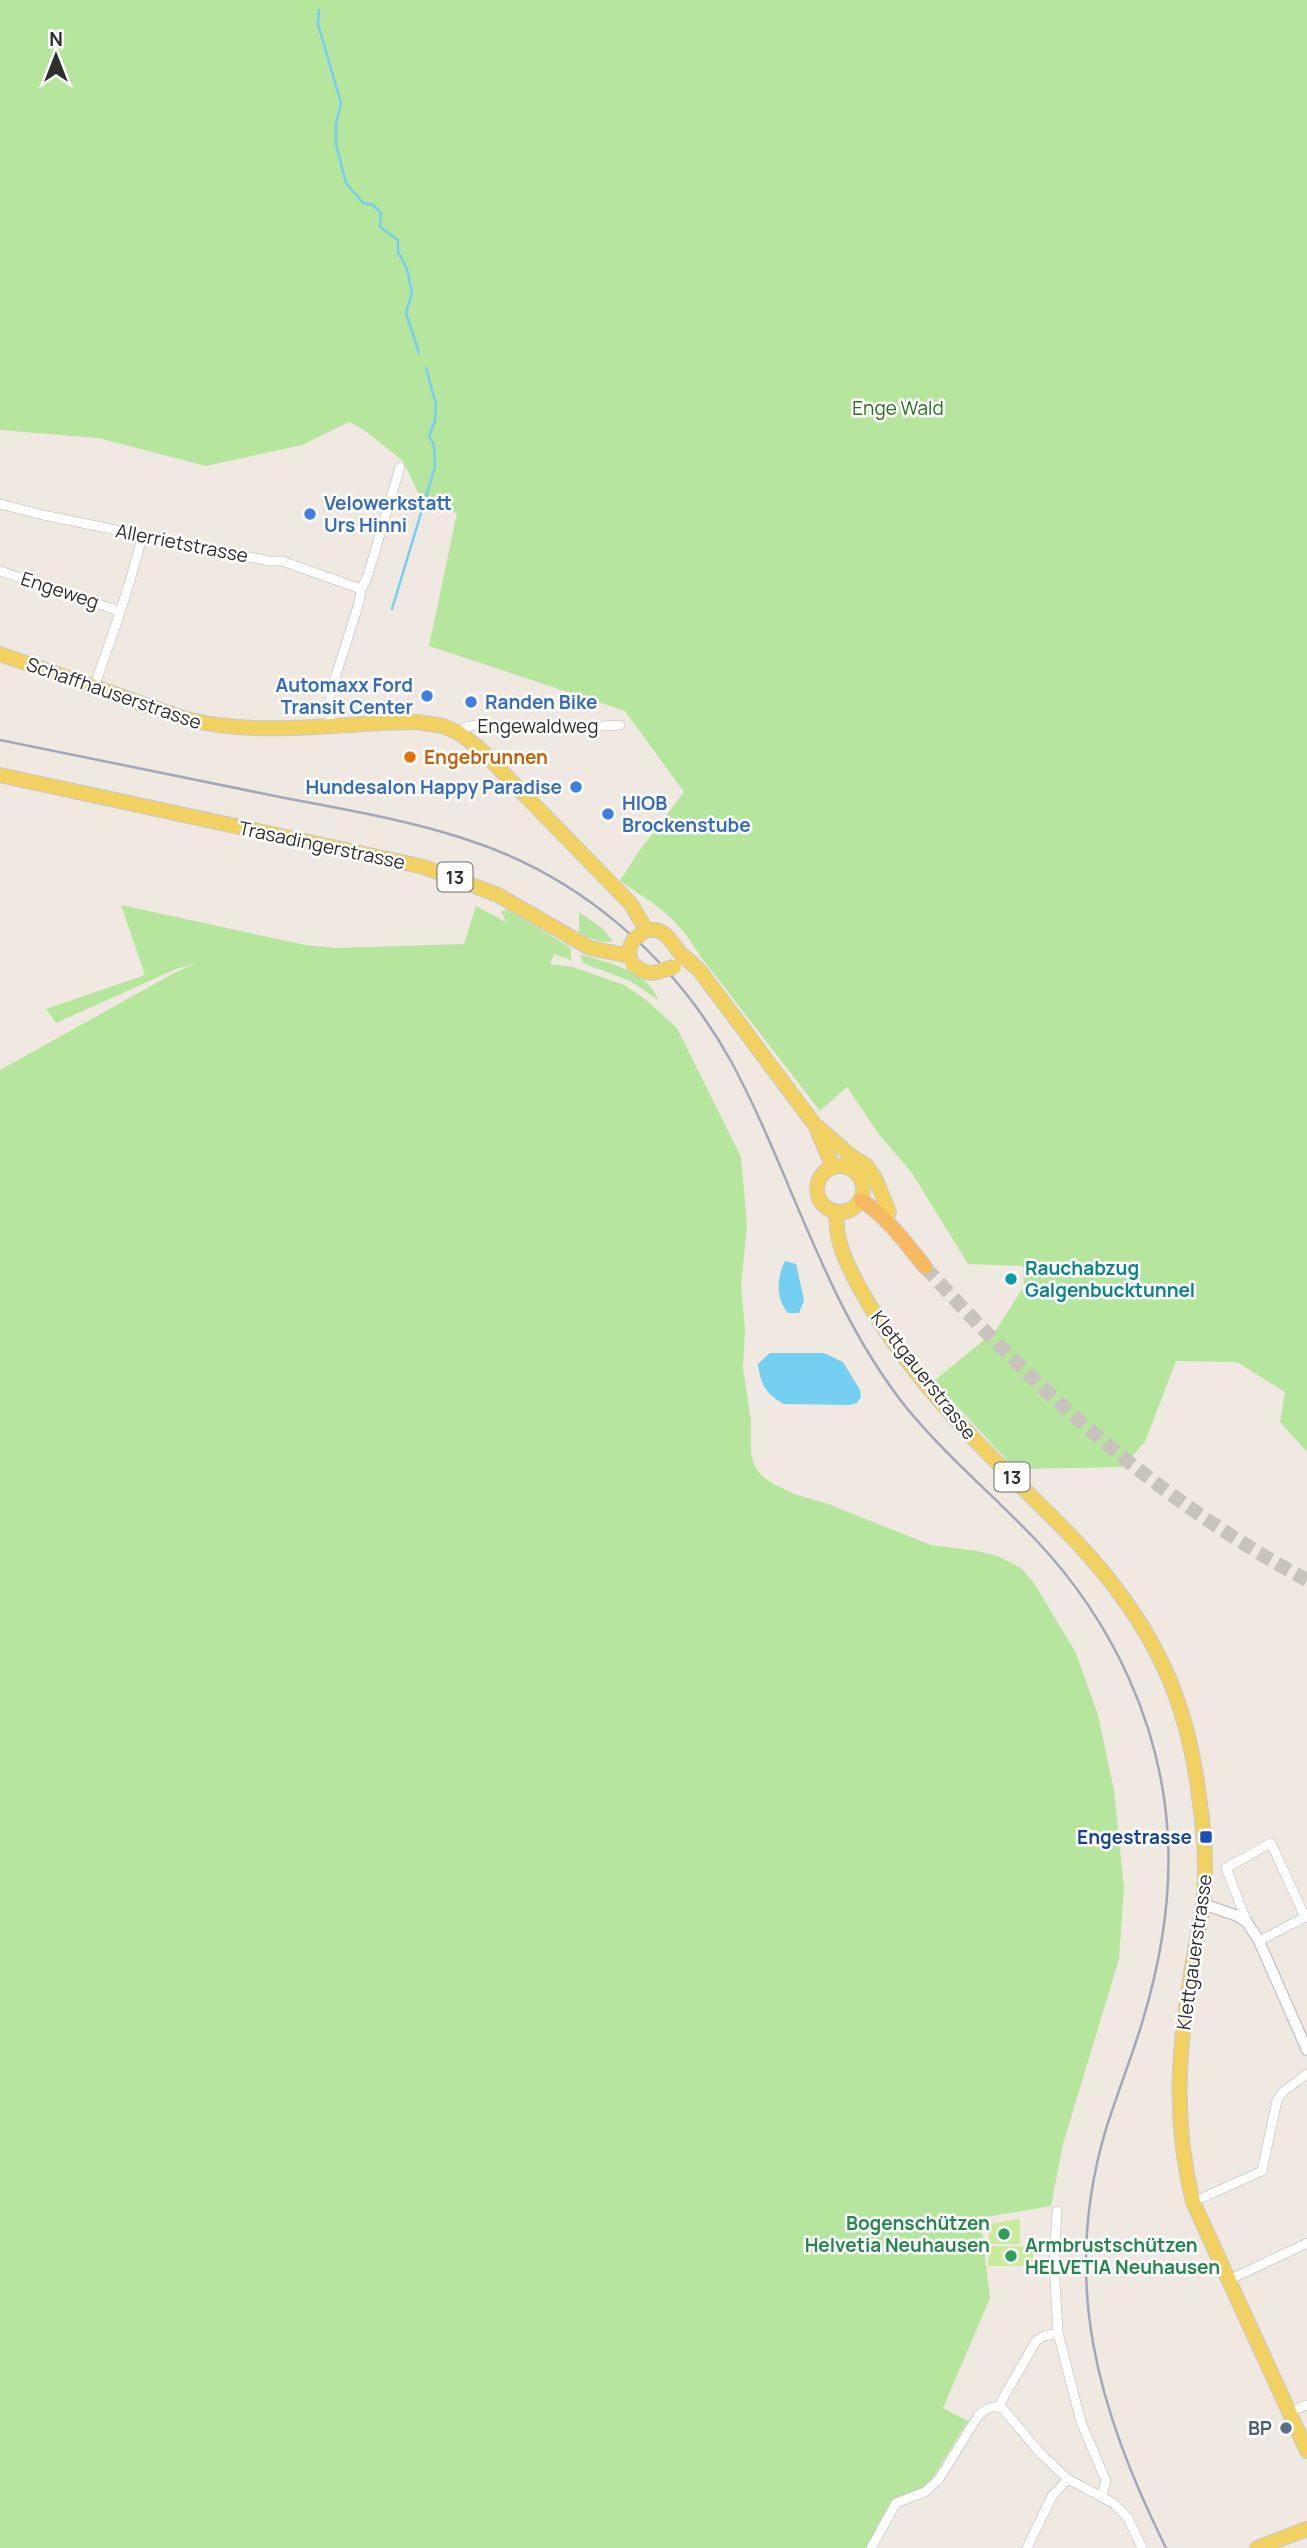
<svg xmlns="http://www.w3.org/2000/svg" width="1307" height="2548" font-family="Manrope,sans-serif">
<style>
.green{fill:#b6e59e}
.pitch{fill:#c9ec9a}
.water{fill:#75cff0}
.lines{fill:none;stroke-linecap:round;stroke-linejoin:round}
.stream{stroke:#75cff0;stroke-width:2.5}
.trunk-tunnel{stroke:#c8c4bd;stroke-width:14;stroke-dasharray:14 7;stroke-linecap:butt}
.minor-casing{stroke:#b4b7c1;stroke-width:10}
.tertiary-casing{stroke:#b4b7c1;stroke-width:12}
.primary-casing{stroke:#c9c9c9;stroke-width:16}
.trunk-casing{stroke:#c9c9c9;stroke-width:16}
.minor{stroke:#fff;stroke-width:9}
.tertiary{stroke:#fff;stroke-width:10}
.primary{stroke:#f2d163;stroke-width:14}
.trunk{stroke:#f8ba60;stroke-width:14}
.rail{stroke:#a3a6b8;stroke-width:2.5}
.primary-bridge-casing{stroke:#c9c9c9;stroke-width:16;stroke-linecap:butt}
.primary-bridge{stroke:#f2d163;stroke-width:14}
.shop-dot{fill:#3f7fe0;stroke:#fff;stroke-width:2.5}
.food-dot{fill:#e8710a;stroke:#fff;stroke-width:2.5}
.culture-dot{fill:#0f9aa8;stroke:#fff;stroke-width:2.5}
.transit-dot{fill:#1a4fb4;stroke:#fff;stroke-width:2.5}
.leisure-dot{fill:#2e9e5b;stroke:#fff;stroke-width:2.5}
.service-dot{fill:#5c6f8a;stroke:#fff;stroke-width:2.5}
.labels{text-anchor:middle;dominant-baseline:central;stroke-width:5;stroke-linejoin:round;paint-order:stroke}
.shield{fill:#fff;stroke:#6d6d6d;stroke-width:2}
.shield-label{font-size:18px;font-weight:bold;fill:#2e2e2e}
.park-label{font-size:19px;fill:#2c6e1b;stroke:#fff}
.shop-label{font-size:19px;font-weight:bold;fill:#366cbe;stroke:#fff;text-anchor:start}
.street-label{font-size:19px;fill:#2e2e2e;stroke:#fff}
.food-label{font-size:19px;font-weight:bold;fill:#c56008;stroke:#fff;text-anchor:start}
.culture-label{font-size:19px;font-weight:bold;fill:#0d838f;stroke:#fff;text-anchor:start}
.transit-label{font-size:19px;font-weight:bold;fill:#164399;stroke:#fff;text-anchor:end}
.leisure-label{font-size:19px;font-weight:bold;fill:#27864d;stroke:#fff;text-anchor:end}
.service-label{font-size:19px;font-weight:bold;fill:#4e5e75;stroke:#fff;text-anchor:end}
</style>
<rect width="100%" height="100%" fill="#efe9e1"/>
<g class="green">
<path d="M0,0H1307V1452L1280,1422L1285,1392L1237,1362L1176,1361L1145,1442L1122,1467L1015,1469L934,1381L996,1330L1024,1286L1023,1266L968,1264L912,1173L878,1133L847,1087L820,1111L701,957C676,916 659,907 620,881L637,854L684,792L625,711L429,646L457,513L424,505L403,461L364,430L349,422L302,445L206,466L98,438L0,430Z"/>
<path d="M121,905L305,945L336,948L464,944L476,906L506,922L501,911L509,910L571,948V960L554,954L550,964L573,967L624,985L645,999L677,1028L741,1157L747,1225L741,1287L745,1329L743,1368L751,1421V1453L754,1465L761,1475L773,1484L797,1495L828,1504L931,1545L978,1551L998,1556L1021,1568L1034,1583L1076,1653L1098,1715L1114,1790L1124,1888L1119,1959L1063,2144L1051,2206L980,2218L990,2298L943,2408L968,2421L927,2487L890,2510L867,2548H0V1070L176,972L195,964L176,969L56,1023L46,1009L145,975Z"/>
<path d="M579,912L602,928L613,941C600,944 590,938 579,933Z"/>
<path d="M580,954C607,963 648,970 658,1000L630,981L583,963Z"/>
</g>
<g class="pitch">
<path d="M1020,2219V2244H989V2224Z"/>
<path d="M989,2246L1033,2247V2266H988Z"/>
</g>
<g class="water">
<path d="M785,1261L796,1264L804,1300L799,1313H788C775,1298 777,1277 785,1261Z"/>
<path d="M770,1353H824L843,1362L860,1390L861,1397L857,1403L850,1405L784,1404C766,1395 760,1383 758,1364Z"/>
</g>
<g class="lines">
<g class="stream">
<path d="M319,10L318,24L341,103L336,124V144L346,183L363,203L373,205L381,213L380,227L398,240V252L407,269L412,293L406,313L419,353"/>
<path d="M392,609L435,467L434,445L429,436L435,421L436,404L426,368"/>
</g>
<path class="trunk-tunnel" d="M925,1267C1036,1390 1160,1502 1307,1580"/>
<g class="minor-casing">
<g id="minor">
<path d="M0,504L43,515L131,533L142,537L156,538L269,561H282L361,589"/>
<path d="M0,571L119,611"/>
<path d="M94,687C112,637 129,589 142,537"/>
<path d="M330,726V694L359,603L361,589L367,578L400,467"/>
<path d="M459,733L466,727L476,725L549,729L620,725"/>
<path d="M1247,1922L1226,1868L1271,1843L1305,1917L1259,1941"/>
<path d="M1193,2202L1262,2171L1277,2100L1284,2091L1307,2074"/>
<path d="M1057,2211L1054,2263L1058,2333L1081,2422L1106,2481L1102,2496"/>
<path d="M1229,2280L1307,2243"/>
<path d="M998,2407L1036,2341L1044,2336L1058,2333"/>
<path d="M1290,2412L1307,2405"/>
<path d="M871,2548L896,2503L925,2492L939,2479L978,2416C985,2409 992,2404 1003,2409L1041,2454L1068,2479L1113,2503L1128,2518L1142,2548"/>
<path d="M1027,2548L1052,2496L1068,2479"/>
</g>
</g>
<g class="tertiary-casing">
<path id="tertiary" d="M1203,1904L1235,1915L1247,1922L1259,1941L1307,2050"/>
</g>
<g class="primary-casing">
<g id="primary">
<path d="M0,654L186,719C262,738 340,722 417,722L443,726L459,733L479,748L631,904L646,930C667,927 670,942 682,955C688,960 694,965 700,971L815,1125L833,1167"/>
<path d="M0,775L424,867L498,895L590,948L630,956"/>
<path d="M818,1127L851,1156L866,1165L876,1180L889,1212"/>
<circle cx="840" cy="1189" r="23"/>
<path d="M837,1212C834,1239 847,1264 859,1287C890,1344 933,1396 978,1443C1027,1495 1081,1539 1123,1598C1170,1663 1191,1725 1200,1804C1205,1838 1207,1870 1203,1904C1185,2010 1166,2094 1193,2202L1307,2451"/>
<path d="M1257,2548L1307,2529"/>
</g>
</g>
<g class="trunk-casing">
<path id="trunk" d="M861,1200C887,1217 906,1243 925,1267"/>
</g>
<use href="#minor" class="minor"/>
<use href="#tertiary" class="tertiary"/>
<use href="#primary" class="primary"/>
<use href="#trunk" class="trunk"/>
<path class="rail" d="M0,740C93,759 187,778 280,797C341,809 403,819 462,838C578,874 673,956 732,1063C792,1175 825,1305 905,1406C944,1454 992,1494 1035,1539C1112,1620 1163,1727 1168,1840C1171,1902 1160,1964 1142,2023C1131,2059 1117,2094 1106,2129C1060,2282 1098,2410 1166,2548"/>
<g class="primary-bridge-casing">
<g id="primary-bridge">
<path d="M629,950L633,940L646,930"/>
<path d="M632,963C649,979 655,972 674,967"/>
</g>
</g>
<use href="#primary-bridge" class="primary-bridge"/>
</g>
<g class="shop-dot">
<circle cx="310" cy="514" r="7"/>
<circle cx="427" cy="696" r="7"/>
<circle cx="471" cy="702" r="7"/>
<circle cx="576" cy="787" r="7"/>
<circle cx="608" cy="814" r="7"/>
</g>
<circle class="food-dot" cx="410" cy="757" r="7"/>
<circle class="culture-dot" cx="1011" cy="1279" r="7"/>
<rect class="transit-dot" x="1199" y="1830" width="14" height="14" rx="3.5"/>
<g class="leisure-dot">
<circle cx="1004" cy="2234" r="7"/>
<circle cx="1011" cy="2256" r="7"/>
</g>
<circle class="service-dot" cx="1286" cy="2428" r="7"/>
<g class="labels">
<g class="shield">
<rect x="437.5" y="862.5" width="35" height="29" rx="5"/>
<rect x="994.5" y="1462.5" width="35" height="29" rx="5"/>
</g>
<g class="shield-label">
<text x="455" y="877">13</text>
<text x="1012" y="1477">13</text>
</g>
<g class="park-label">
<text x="898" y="408">Enge Wald</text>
</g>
<g class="shop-label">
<text x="324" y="503">Velowerkstatt<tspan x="324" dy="22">Urs Hinni</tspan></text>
<text x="413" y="685" text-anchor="end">Automaxx Ford<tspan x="413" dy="22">Transit Center</tspan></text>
<text x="485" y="702">Randen Bike</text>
<text x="562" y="787" text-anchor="end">Hundesalon Happy Paradise</text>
<text x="622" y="803">HIOB<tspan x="622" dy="22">Brockenstube</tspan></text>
</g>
<g class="street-label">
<text transform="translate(182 543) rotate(11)">Allerrietstrasse</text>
<text transform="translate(60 590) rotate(18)">Engeweg</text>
<text transform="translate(114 693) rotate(19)">Schaffhauserstrasse</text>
<text x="538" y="726">Engewaldweg</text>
<text transform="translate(322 845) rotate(12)">Trasadingerstrasse</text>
<text transform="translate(924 1375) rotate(52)">Klettgauerstrasse</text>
<text transform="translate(1194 1952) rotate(-82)">Klettgauerstrasse</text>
</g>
<g class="food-label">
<text x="424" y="757">Engebrunnen</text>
</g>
<g class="culture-label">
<text x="1025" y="1268">Rauchabzug<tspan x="1025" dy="22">Galgenbucktunnel</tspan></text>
</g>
<g class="transit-label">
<text x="1192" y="1837">Engestrasse</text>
</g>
<g class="leisure-label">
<text x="990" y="2223">Bogenschützen<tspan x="990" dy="22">Helvetia Neuhausen</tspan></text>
<text x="1025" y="2245" text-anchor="start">Armbrustschützen<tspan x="1025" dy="22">HELVETIA Neuhausen</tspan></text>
</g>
<g class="service-label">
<text x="1272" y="2428">BP</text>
</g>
</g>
<g transform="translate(56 56)" stroke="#ffffff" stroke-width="5" paint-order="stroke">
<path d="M0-5L12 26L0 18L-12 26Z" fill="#2e2e2e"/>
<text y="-10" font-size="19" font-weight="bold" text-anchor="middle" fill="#2e2e2e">N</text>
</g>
</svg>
